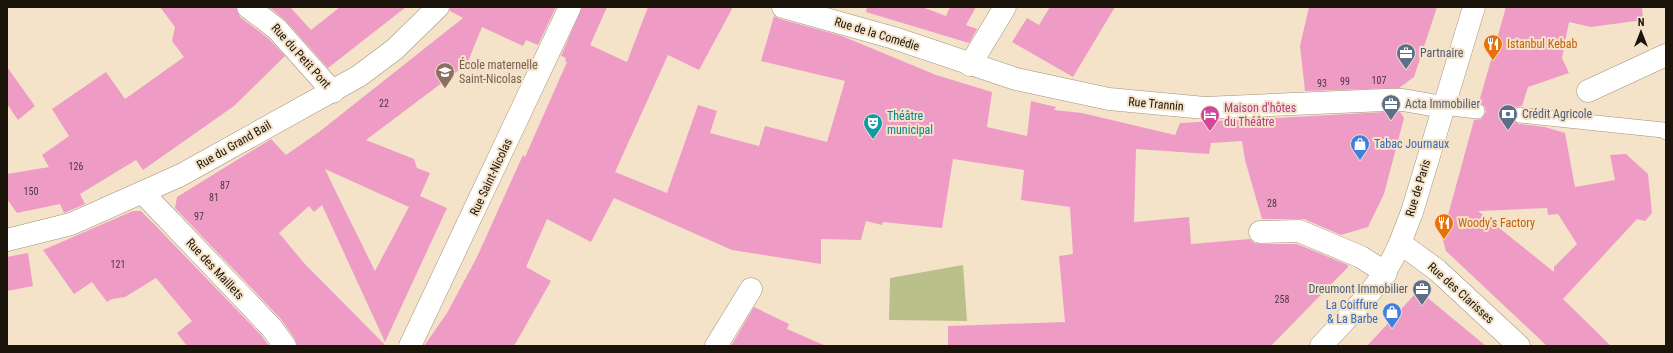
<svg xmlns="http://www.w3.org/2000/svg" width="1673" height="353" font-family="'Roboto Condensed',sans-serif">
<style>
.green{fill:#bac08a}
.building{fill:#ee9cc6;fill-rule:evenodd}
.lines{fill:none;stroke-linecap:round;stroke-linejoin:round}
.service-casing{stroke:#a19279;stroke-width:16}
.pedestrian-casing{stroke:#a19279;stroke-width:23}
.minor-casing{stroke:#a19279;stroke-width:23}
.tertiary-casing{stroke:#a19279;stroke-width:23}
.service{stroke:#fff;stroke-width:15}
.pedestrian{stroke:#fff;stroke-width:22}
.minor{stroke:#fff;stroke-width:22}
.tertiary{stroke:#fff;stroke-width:22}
.labels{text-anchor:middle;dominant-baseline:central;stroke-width:4;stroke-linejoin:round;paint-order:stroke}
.number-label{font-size:10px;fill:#4f363a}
.street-label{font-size:12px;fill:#1a140b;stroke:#f4e3c9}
.food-label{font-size:12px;fill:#c56008;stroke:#f4e3c9;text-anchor:start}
.service-label{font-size:12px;fill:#4e5e75;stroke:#f4e3c9;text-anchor:start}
.education-label{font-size:12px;fill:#785e54;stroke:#f4e3c9;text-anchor:start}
.hotel-label{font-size:12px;fill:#b23c85;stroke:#f4e3c9;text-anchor:start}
.culture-label{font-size:12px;fill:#0d838f;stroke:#f4e3c9;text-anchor:start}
.shop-label{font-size:12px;fill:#366cbe;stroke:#f4e3c9;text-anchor:start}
</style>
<rect width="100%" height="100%" fill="#f4e3c9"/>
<path class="green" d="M963,265L967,321L889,320L890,278Z"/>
<g class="building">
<path d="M160,7H236L240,17L268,38L285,56L234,106L143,170L136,160L80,194L85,204L64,213L60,204L17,213L7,199V174L49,167L42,155L69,136L52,109L106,72L125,99L184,57L172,41L175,27Z"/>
<path d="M269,7H290L311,30L340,7H406L328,68L286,21Z"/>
<path d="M450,7H556L538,45L526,40L523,46L482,27L467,64L366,140L414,159L417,168L430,173L420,196L447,208L385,342L322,205L314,212L309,206L279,233L304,263L386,346H297L295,339L280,318L175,208L177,197L271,139L286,155L319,132L463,18L450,11ZM325,169L409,207L375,271L333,186Z"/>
<path d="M582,7H607L590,45L627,62L648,7H733L699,70L668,55L615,172L667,193L698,105L717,111L710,133L759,146L765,126L827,142L845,81L761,61L774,16L780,19L842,36L936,75L992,92L987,127L1027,136L1031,101L1056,107L1054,110L1082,113L1175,135L1180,123L1385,112H1400L1404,118L1384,194L1368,227L1341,235L1304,219H1262L1245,160L1242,141L1211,143L1209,154L1136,149L1134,222L1189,217L1191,244L1250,239L1254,243L1260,244H1297L1348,265V267L1271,346H948V326L1065,322L1059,256L1073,254L1070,207L1021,200L1024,170L953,159L942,228L883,222L882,225L866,221L861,240L821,239V264L732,250L614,198L591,242L547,219L526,267L551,281L514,346H424L447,313L477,257L523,155L525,157L567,62L565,61L566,58L561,56Z"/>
<path d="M867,7H922L946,16L950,7H976L966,25L977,29L969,43L866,12Z"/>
<path d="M1050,7H1115L1073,77L1012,42L1027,18L1039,25Z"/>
<path d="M1309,7H1437L1414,77L1399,88L1305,91L1300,46Z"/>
<path d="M1506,7H1642L1643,20L1591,27L1569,22L1562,58L1569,73L1528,87L1522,106L1516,107L1511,114L1512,119L1519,124L1545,127L1565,133L1575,187L1615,180L1610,155L1626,154L1648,174L1652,213L1645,221L1637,219L1563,299L1611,346H1547L1446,251L1442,237L1474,120L1481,119L1486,112L1485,107L1479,102ZM1547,208L1548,215L1558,214L1577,244L1554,267V272L1478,211Z"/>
<path d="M7,67L35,106L18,120L7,104Z"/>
<path d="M133,211H141L154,224L261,335L269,346H187L177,333L192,321L156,278L125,297L112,299L107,302L92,282L74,294L43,250Z"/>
<path d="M28,253L33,286L7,291V257Z"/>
<path d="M1415,294H1423L1486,346H1367Z"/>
<path d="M754,307L789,324L787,329L826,346H731Z"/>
</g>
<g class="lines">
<g class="service-casing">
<g id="service">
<path d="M1443,107L1477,111"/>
<path d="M1520,115L1663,130L1666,132"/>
</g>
</g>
<g class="pedestrian-casing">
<g id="pedestrian">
<path d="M1588,91L1666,55"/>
<path d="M716,346L751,289"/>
</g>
</g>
<g class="minor-casing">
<g id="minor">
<path d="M248,7L277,29L333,92"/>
<path d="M783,7L894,38L1016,79L1109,99L1205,108L1385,100H1403L1443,107"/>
<path d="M970,65L1005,7"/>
<path d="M143,193L271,327L285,346"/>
<path d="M1260,232L1299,231L1361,257L1386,273"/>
<path d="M1400,243L1412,212L1474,7"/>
<path d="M410,346L570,7"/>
</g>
</g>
<g class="tertiary-casing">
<g id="tertiary">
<path d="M7,240L71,224L181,175L359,76L395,49L438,7"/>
<path d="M1321,346C1351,313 1383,285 1400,243L1437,270L1519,346"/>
</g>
</g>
<use href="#service" class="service"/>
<use href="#pedestrian" class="pedestrian"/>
<use href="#minor" class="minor"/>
<use href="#tertiary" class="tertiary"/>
</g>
<defs>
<g id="restaurant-pin" transform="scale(1)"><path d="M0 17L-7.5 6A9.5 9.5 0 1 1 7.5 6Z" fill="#e8710a" stroke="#f4e3c9"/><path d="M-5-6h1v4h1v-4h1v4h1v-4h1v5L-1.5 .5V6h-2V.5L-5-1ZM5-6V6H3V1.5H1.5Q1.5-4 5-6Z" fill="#fff"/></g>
<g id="office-pin" transform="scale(1)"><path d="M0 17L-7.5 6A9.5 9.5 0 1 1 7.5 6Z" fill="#5c6f8a" stroke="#f4e3c9"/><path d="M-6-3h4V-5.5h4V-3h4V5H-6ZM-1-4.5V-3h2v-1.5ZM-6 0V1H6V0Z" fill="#fff"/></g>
<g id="school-pin" transform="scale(1)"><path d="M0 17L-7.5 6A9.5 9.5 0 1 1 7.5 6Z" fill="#8d6e63" stroke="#f4e3c9"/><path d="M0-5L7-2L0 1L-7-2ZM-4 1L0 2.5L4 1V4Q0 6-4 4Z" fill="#fff"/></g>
<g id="bank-pin" transform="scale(1)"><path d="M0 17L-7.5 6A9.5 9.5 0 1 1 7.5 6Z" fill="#5c6f8a" stroke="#f4e3c9"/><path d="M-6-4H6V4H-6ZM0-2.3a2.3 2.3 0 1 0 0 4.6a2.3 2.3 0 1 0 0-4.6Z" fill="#fff"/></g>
<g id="hotel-pin" transform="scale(1)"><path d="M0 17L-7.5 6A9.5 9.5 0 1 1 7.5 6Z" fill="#d1479c" stroke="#f4e3c9"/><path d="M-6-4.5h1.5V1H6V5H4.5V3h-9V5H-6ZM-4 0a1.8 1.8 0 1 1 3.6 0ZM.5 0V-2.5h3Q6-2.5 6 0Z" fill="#fff"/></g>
<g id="theatre-pin" transform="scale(1)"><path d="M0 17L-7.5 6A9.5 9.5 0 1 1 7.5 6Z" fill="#0f9aa8" stroke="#f4e3c9"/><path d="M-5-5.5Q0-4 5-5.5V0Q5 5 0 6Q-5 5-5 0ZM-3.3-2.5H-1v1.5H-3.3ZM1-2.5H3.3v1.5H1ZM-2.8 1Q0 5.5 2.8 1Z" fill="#fff"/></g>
<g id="shop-pin" transform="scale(1)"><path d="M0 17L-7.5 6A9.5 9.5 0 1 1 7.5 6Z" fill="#3f7fe0" stroke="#f4e3c9"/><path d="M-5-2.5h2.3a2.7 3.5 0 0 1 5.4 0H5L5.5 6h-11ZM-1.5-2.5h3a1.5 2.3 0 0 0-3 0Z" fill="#fff"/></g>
</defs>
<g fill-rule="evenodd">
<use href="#restaurant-pin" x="1493" y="44"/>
<use href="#office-pin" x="1406" y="53"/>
<use href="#school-pin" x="445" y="72"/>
<use href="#office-pin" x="1391" y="104"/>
<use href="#bank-pin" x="1508" y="114"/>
<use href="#hotel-pin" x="1210" y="115"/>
<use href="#theatre-pin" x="873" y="123"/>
<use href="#shop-pin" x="1360" y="144"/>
<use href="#restaurant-pin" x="1444" y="223"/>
<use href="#office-pin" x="1422" y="289"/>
<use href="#shop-pin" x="1392" y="312"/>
</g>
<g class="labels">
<g class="number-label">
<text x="1379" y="80">107</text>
<text x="1345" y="81">99</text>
<text x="1322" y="83">93</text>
<text x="384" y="103">22</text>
<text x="76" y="166">126</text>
<text x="225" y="185">87</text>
<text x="31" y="191">150</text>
<text x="214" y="197">81</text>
<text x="1272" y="203">28</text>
<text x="199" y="216">97</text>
<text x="118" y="264">121</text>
<text x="1282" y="299">258</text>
</g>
<g class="street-label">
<text transform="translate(877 34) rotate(17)">Rue de la Comédie</text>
<text transform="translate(301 56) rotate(48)">Rue du Petit Pont</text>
<text transform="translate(1156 104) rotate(5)">Rue Trannin</text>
<text transform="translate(234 145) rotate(-30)">Rue du Grand Bail</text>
<text transform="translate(491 177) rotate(-65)">Rue Saint-Nicolas</text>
<text transform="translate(1418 188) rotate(-73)">Rue de Paris</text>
<text transform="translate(215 269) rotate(47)">Rue des Maillets</text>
<text transform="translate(1461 293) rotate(42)">Rue des Clarisses</text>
</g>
<g class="food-label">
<text x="1507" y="44">Istanbul Kebab</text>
<text x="1458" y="223">Woody's Factory</text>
</g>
<g class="service-label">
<text x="1420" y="53">Partnaire</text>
<text x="1405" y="104">Acta Immobilier</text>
<text x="1522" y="114">Crédit Agricole</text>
<text x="1408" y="289" text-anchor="end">Dreumont Immobilier</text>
</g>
<g class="education-label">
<text x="459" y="65">École maternelle<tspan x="459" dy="14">Saint-Nicolas</tspan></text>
</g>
<g class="hotel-label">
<text x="1224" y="108">Maison d'hôtes<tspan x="1224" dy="14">du Théâtre</tspan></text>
</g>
<g class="culture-label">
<text x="887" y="116">Théâtre<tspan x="887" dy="14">municipal</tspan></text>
</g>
<g class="shop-label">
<text x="1374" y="144">Tabac Journaux</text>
<text x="1378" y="305" text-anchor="end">La Coiffure<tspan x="1378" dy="14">&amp; La Barbe</tspan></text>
</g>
</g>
<rect width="1673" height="353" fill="none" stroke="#1a140b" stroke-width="16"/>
<g transform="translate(1641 32)" stroke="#f4e3c9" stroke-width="3" paint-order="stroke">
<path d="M0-3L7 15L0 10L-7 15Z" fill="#1a140b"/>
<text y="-6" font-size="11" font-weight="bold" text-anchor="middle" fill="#1a140b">N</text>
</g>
</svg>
